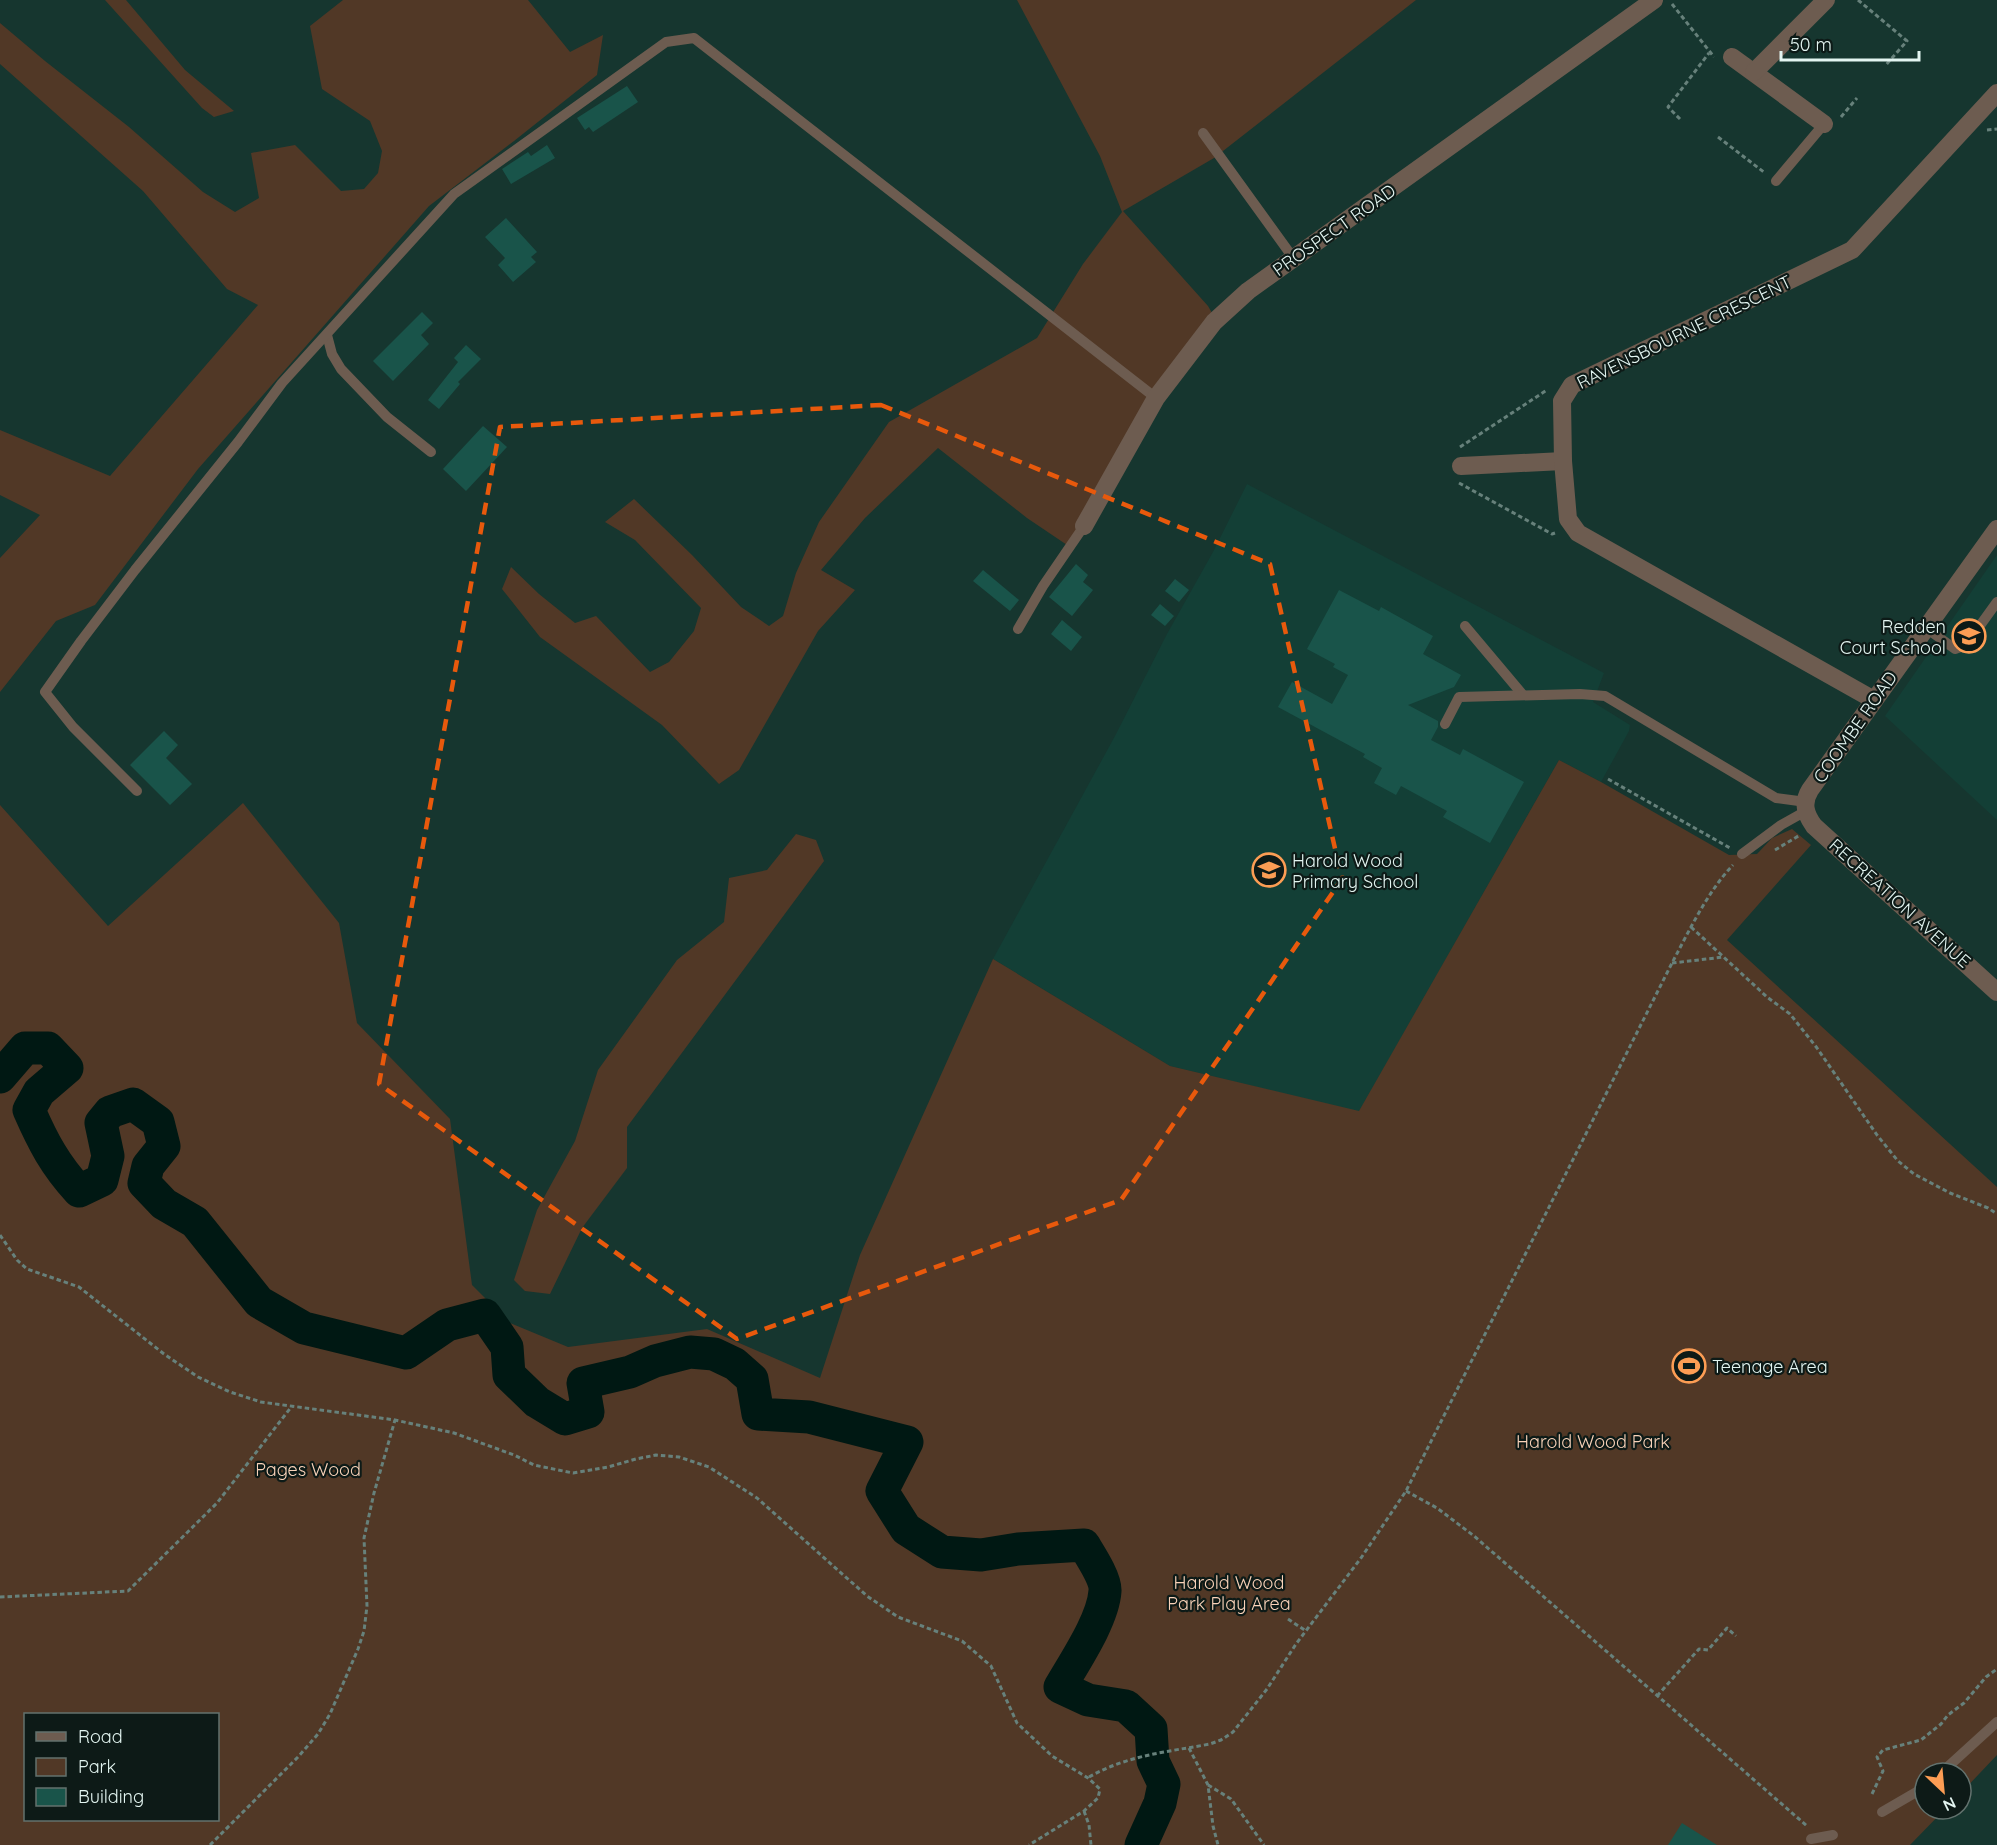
<svg xmlns="http://www.w3.org/2000/svg" width="1997" height="1845" font-family="Quicksand,sans-serif">
<style>
.built{fill:#133f36}
.green{fill:#513826;fill-rule:evenodd}
.lines{fill:none;stroke-linecap:round;stroke-linejoin:round}
.river{stroke:#001813;stroke-width:33}
.building{fill:#19544a}
.path{stroke:#67817b;stroke-width:3;stroke-dasharray:4.5 3;stroke-linecap:butt}
.service{stroke:#6d5c50;stroke-width:10}
.minor{stroke:#6d5c50;stroke-width:18}
.marked{fill:none;stroke:#e8590c;stroke-width:4.5;stroke-dasharray:12 8;stroke-linejoin:round}
.labels{text-anchor:middle;dominant-baseline:central;stroke-width:4.5;stroke-linejoin:round;paint-order:stroke}
.street-label{font-size:18px;fill:#e3f5f1;stroke:#0d1a17}
.poi-label{font-size:18px;fill:#e3f5f1;stroke:#0d1a17;text-anchor:start}
.park-label{font-size:18px;fill:#fad3b9;stroke:#0d1a17}
</style>
<rect width="100%" height="100%" fill="#16362f"/>
<g class="built">
<path d="M1247,484L1604,673L1593,702L1630,725L1629,731L1601,782L1559,760L1359,1112L1170,1066L993,959L1115,736L1167,634L1213,552Z"/>
<path d="M1997,555V820L1885,716Z"/>
</g>
<g class="green">
<path d="M105,0H126L185,70L234,111L214,117L202,108Z"/>
<path d="M343,0H528L570,52L603,35L597,75L514,141L429,206L198,469L95,605L56,621L0,692V558L40,515L0,495V430L110,476L258,305L227,289L143,191L0,64V23L45,61L129,127L203,192L235,212L259,198L251,153L295,145L341,191L364,189L378,173L382,151L370,121L322,89L310,26Z"/>
<path d="M1017,0H1416L1214,158L1123,211L1208,306L1216,320L1070,547L1027,518L938,448L865,518L821,570L855,590L818,631L739,770L719,784L662,725L540,637L502,589L511,567L539,594L575,623L596,616L650,672L669,662L694,631L701,608L635,540L605,522L634,499L692,555L741,607L769,626L783,616L796,573L819,522L889,422L1037,338L1083,264L1122,212L1100,156Z"/>
<path d="M1559,760L1601,782L1729,855L1757,854L1772,838L1792,829L1811,845L1727,940L1997,1187V1755L1961,1793V1773H1925V1809H1945L1910,1845H0V805L108,926L243,803L339,923L357,1023L450,1119L472,1285L510,1323L568,1347L707,1329L820,1378L860,1255L993,959L1170,1066L1359,1111ZM26,1714H218V1820H26Z"/>
<path d="M796,834L816,840L824,861L627,1127V1168L582,1228L550,1294L525,1291L514,1280L537,1210L575,1141L598,1070L677,960L724,922L729,878L767,870Z"/>
</g>
<g class="lines">
<path class="river" d="M0,1077L25,1048H48L67,1068L39,1092L29,1110C43,1142 55,1165 79,1191L102,1180L108,1156L101,1123L110,1112L133,1104L158,1122L164,1146L148,1166L144,1183L164,1204L195,1222L259,1302L304,1328L406,1353L447,1325L485,1315L507,1347L509,1375L537,1402L565,1419L588,1412L583,1383L630,1372L655,1361L690,1352L714,1354L735,1364L752,1379L758,1414L809,1417L907,1442L882,1491L906,1529L942,1552L981,1555L1018,1549L1084,1545C1090,1555 1106,1579 1105,1591C1103,1620 1075,1661 1060,1687L1088,1700L1126,1706L1151,1729L1153,1761L1164,1784L1160,1803L1141,1845"/>
</g>
<g class="building">
<path d="M627,86L638,102L593,132L589,127L585,130L577,118Z"/>
<path d="M547,145L555,158L511,184L502,169L528,152L531,156Z"/>
<path d="M506,218L537,252L531,257L536,262L513,282L498,265L505,258L485,237Z"/>
<path d="M422,312L433,323L421,335L429,344L393,381L373,361Z"/>
<path d="M466,345L481,359L458,382L460,384L439,409L428,400L458,362L454,358Z"/>
<path d="M483,426L507,447L466,491L443,469Z"/>
<path d="M1076,564L1088,575L1083,582L1093,590L1072,616L1049,597Z"/>
<path d="M983,570L1019,600L1010,611L973,581Z"/>
<path d="M1175,579L1189,590L1179,602L1165,591Z"/>
<path d="M1339,590L1379,611L1381,607L1433,636L1423,654L1461,675L1454,687L1408,705L1438,721V727L1431,740L1460,755L1463,749L1524,782L1490,843L1443,817L1447,811L1401,786L1396,795L1374,783L1382,768L1363,757L1365,754L1278,707L1292,682L1332,704L1348,675L1333,667L1335,664L1307,649Z"/>
<path d="M1160,604L1174,616L1165,626L1151,615Z"/>
<path d="M1062,620L1082,637L1071,651L1051,634Z"/>
<path d="M164,731L178,745L166,758L192,784L170,805L130,765Z"/>
<path d="M1682,1823L1717,1845H1668Z"/>
</g>
<g class="lines">
<g class="path">
<path d="M1858,0L1907,41L1885,66"/>
<path d="M1672,4L1714,57"/>
<path d="M1841,117L1857,98"/>
<path d="M1680,119L1668,107L1709,53"/>
<path d="M1987,130L1997,129"/>
<path d="M1718,137L1765,173"/>
<path d="M1460,447L1547,390"/>
<path d="M1459,483L1552,534L1555,533"/>
<path d="M1608,779L1730,848"/>
<path d="M1775,850L1800,835"/>
<path d="M1691,927L1767,997L1790,1014L1817,1048L1877,1135L1898,1161L1914,1174L1950,1193L1988,1208L1997,1214"/>
<path d="M1672,963L1724,957"/>
<path d="M0,1235L17,1260L27,1269L79,1287L164,1354L198,1377L230,1392L261,1402L395,1420L454,1433L514,1455L534,1465L573,1473L608,1467L636,1459L656,1455L679,1457L709,1467L757,1498L867,1596L898,1617L962,1641L991,1666L1017,1723L1052,1756L1088,1778L1100,1789L1098,1798L1084,1811L1029,1845"/>
<path d="M1406,1491L1437,1508L1474,1536L1807,1826"/>
<path d="M0,1597L128,1591L217,1503L292,1406"/>
<path d="M1288,1619L1306,1631"/>
<path d="M1657,1696L1699,1649L1708,1650L1727,1628L1736,1636"/>
<path d="M1189,1748L1208,1785L1213,1826L1218,1845"/>
<path d="M1089,1777C1128,1755 1167,1752 1210,1744L1221,1740L1233,1732L1267,1689L1296,1644L1361,1558L1406,1491L1672,963C1689,931 1708,891 1733,865"/>
<path d="M1208,1785L1231,1799L1264,1845"/>
<path d="M1872,1794L1883,1771L1877,1757L1883,1750L1921,1740L1941,1724L1948,1715L1964,1703L1986,1677L1997,1669"/>
<path d="M1084,1811L1089,1825L1091,1845"/>
<path d="M210,1845L298,1757L318,1734L330,1714L358,1649L364,1631L367,1606L364,1538L374,1493L395,1420"/>
</g>
<g class="service">
<path d="M1203,133L1294,259"/>
<path d="M1776,181L1824,124"/>
<path d="M327,335L332,354L341,369L387,417L431,452"/>
<path d="M1465,626L1523,695"/>
<path d="M1926,628L1955,649L1966,645L1997,602"/>
<path d="M1018,629L1043,586L1084,526"/>
<path d="M1445,724L1459,697L1580,694L1605,696L1776,798L1806,802"/>
<path d="M137,791L73,727L45,692L81,641L135,570L238,442L282,383L454,194L666,42L694,38L1156,398"/>
<path d="M1742,854L1781,825L1806,811"/>
<path d="M1941,1773L1997,1722"/>
<path d="M1882,1812L1925,1787"/>
<path d="M1811,1839L1833,1835"/>
</g>
<g class="minor">
<path d="M1732,57L1824,124"/>
<path d="M1754,72L1826,0"/>
<path d="M1461,466L1563,461"/>
<path d="M1084,526L1156,398L1214,322L1248,291L1654,0"/>
<path d="M1997,529L1810,790C1802,803 1805,814 1814,826L1997,992"/>
<path d="M1874,700L1578,533L1568,519L1563,461L1562,401L1572,385L1852,250L1997,93"/>
</g>
</g>
<path class="marked" d="M881,405L1270,564L1342,879L1121,1200L737,1339L379,1084L500,427Z"/>
<defs>
<g id="school-ring" transform="scale(1.725)"><circle r="9.5" fill="#0d1a17" stroke="#fc9d54" stroke-width="1.5"/><path d="M0-5L7-2L0 1L-7-2ZM-4 1L0 2.5L4 1V4Q0 6-4 4Z" fill="#fc9d54"/></g>
<g id="stadium-ring" transform="scale(1.725)"><circle r="9.5" fill="#0d1a17" stroke="#fc9d54" stroke-width="1.5"/><path d="M0-5a6.5 5 0 1 0 0 10a6.5 5 0 1 0 0-10ZM-3.5-1.8h7v3.6h-7Z" fill="#fc9d54"/></g>
</defs>
<g fill-rule="evenodd">
<use href="#school-ring" x="1969" y="636"/>
<use href="#school-ring" x="1269" y="870"/>
<use href="#stadium-ring" x="1689" y="1366"/>
</g>
<g class="labels">
<g class="street-label">
<text transform="translate(1334 230) rotate(-35)">PROSPECT ROAD</text>
<text transform="translate(1684 332) rotate(-26)">RAVENSBOURNE CRESCENT</text>
<text transform="translate(1855 727) rotate(-55)">COOMBE ROAD</text>
<text transform="translate(1900 903) rotate(42)">RECREATION AVENUE</text>
</g>
<g class="poi-label">
<text x="1946" y="626" text-anchor="end">Redden<tspan x="1946" dy="21">Court School</tspan></text>
<text x="1292" y="860">Harold Wood<tspan x="1292" dy="21">Primary School</tspan></text>
<text x="1712" y="1366">Teenage Area</text>
</g>
<g class="park-label">
<text x="1593" y="1441">Harold Wood Park</text>
<text x="308" y="1469">Pages Wood</text>
<text x="1229" y="1582">Harold Wood<tspan x="1229" dy="21">Park Play Area</tspan></text>
</g>
</g>
<rect x="24" y="1713" width="195" height="108" fill="#0d1a17" stroke="#63726e" stroke-width="1.5"/>
<rect x="36" y="1732" width="30" height="9" fill="#6d5c50" stroke="#63726e" stroke-width="1.5"/>
<text x="78" y="1743" font-size="18" fill="#e3f5f1">Road</text>
<rect x="36" y="1758" width="30" height="18" fill="#513826" stroke="#63726e" stroke-width="1.5"/>
<text x="78" y="1773" font-size="18" fill="#e3f5f1">Park</text>
<rect x="36" y="1788" width="30" height="18" fill="#19544a" stroke="#63726e" stroke-width="1.5"/>
<text x="78" y="1803" font-size="18" fill="#e3f5f1">Building</text>
<g transform="translate(1943 1791) rotate(154)"><circle r="28" fill="#0d1a17" stroke="#63726e" stroke-width="1.5"/>
<path d="M0-4.5L10 22L0 15L-10 22Z" fill="#fc9d54"/>
<text y="-9" font-size="16" font-weight="bold" text-anchor="middle" fill="#e3f5f1">N</text>
</g>
<path d="M1781 51v9h138v-9" fill="none" stroke="#e3f5f1" stroke-width="3"/>
<text x="1790" y="51" font-size="18" fill="#e3f5f1" stroke="#0d1a17" stroke-width="4.5" paint-order="stroke">50 m</text>
</svg>
